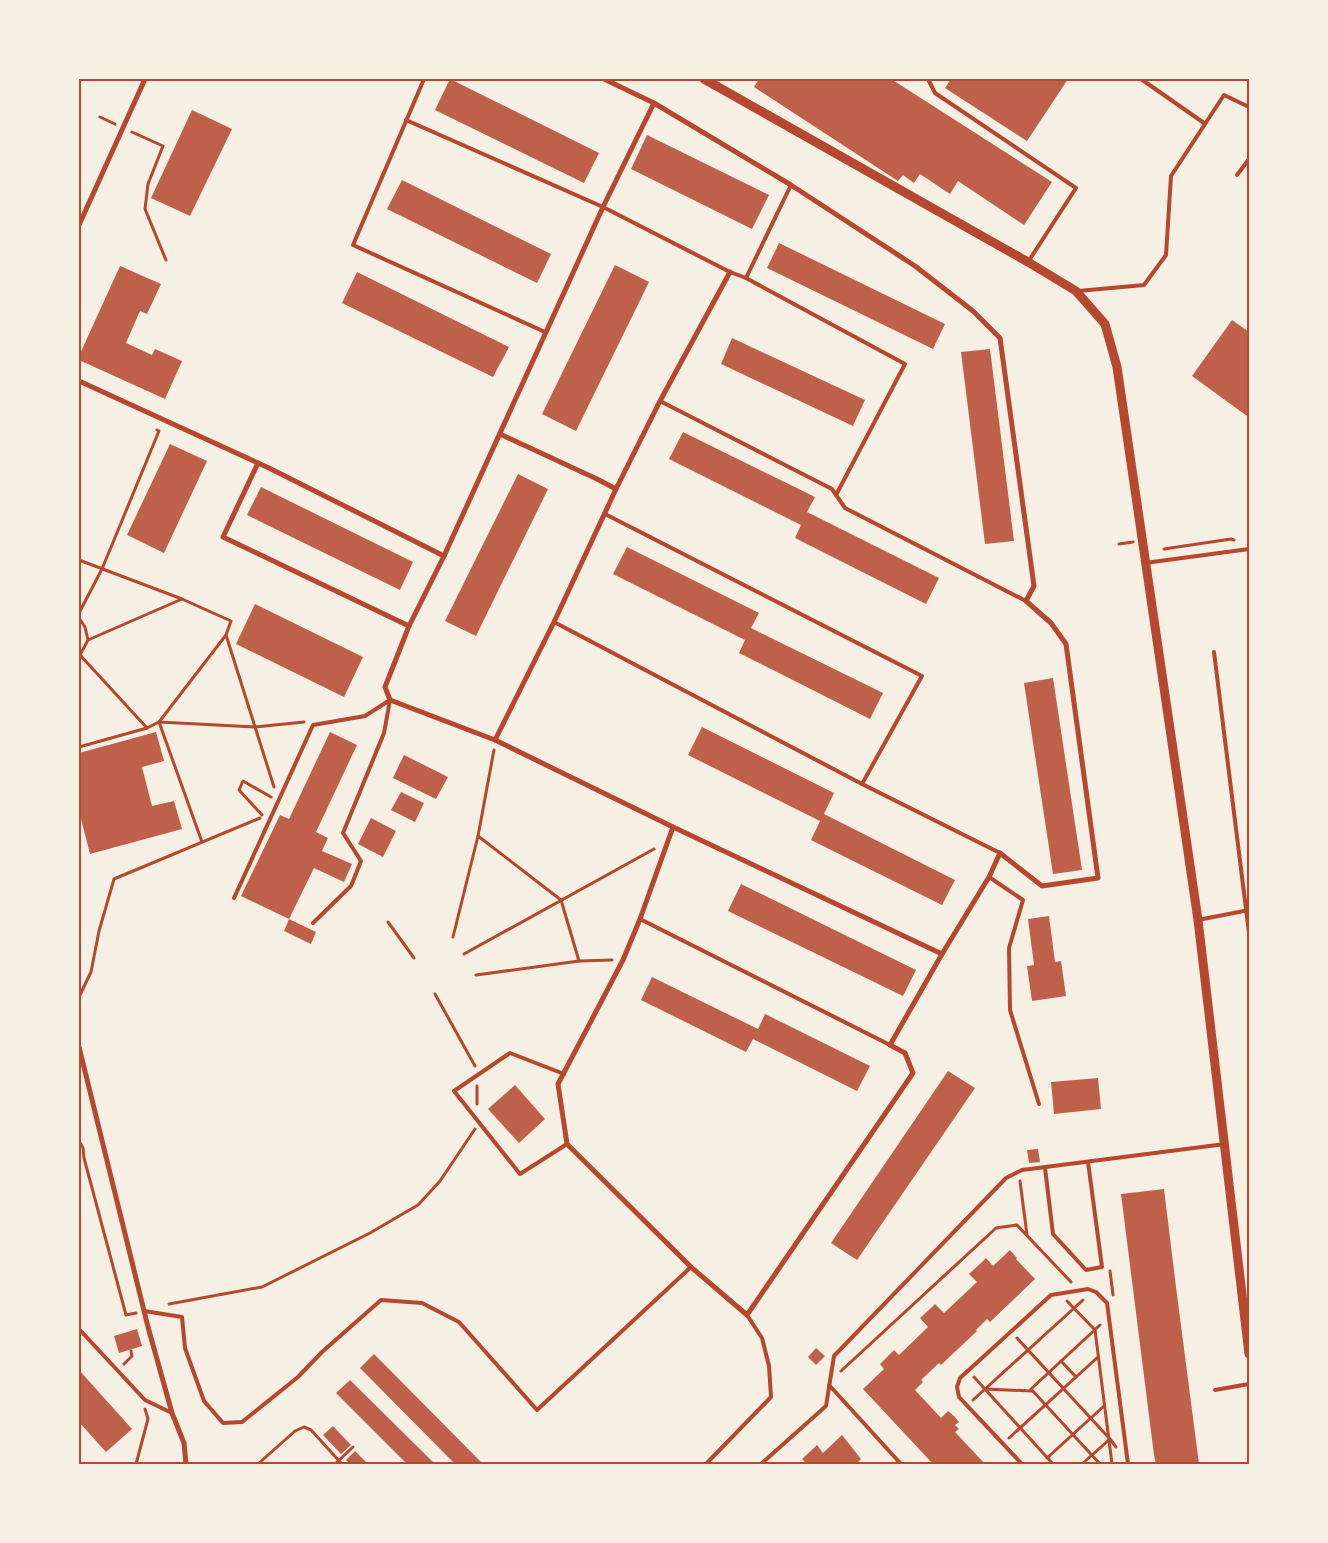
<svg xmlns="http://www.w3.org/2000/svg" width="1328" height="1543" font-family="'Fira Sans',sans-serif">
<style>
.building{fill:#bf614a}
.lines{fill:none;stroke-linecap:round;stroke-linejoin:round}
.path{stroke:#b5482f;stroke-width:3}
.service{stroke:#b5482f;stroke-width:4}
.minor{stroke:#b5482f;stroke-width:5}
.tertiary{stroke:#b5482f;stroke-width:9}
.neatline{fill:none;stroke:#b5482f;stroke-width:2}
</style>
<rect width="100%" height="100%" fill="#f6efe4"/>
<g class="building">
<path d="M450,79L599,153L584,183L435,110Z"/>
<path d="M759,79H891L1052,182L1024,225L958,181L950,194L920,174L914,183L903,175L898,181L754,87Z"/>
<path d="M951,79H1068L1027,141L945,88Z"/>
<path d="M192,110L232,129L190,216L151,198Z"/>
<path d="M647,135L769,195L752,229L631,169Z"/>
<path d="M402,180L551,254L537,283L387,209Z"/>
<path d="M779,243L945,324L933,349L767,268Z"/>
<path d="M615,265L649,282L576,431L542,414Z"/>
<path d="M120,266L161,284L147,314L140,311L126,343L152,355L155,349L182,361L165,399L79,360V356Z"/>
<path d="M357,272L509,347L493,377L342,303Z"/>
<path d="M1232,320L1249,332V412L1247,416L1192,376Z"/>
<path d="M732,338L865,400L853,426L721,364Z"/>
<path d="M990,349L1014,541L985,544L961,352Z"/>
<path d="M683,432L815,497L807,512L939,578L926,604L795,538L801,525L669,459Z"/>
<path d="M170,444L207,461L164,553L127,535Z"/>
<path d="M518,474L548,489L476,636L445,621Z"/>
<path d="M261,487L413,562L400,590L247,515Z"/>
<path d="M627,547L759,613L751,628L883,693L870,719L739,653L745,640L613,574Z"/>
<path d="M255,604L363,657L344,697L236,644Z"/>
<path d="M1053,678L1082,870L1053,874L1024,683Z"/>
<path d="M702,727L834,793L824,814L955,880L942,905L811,840L820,821L688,755Z"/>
<path d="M156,732L164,761L142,767L152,806L174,801L182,829L90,854L79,811V753Z"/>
<path d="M330,732L357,745L316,832L328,838L322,851L352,864L344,882L314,868L289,919L241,896L280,815L289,819Z"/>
<path d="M404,755L448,777L436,799L393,778Z"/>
<path d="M401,792L424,803L415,822L391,810Z"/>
<path d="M371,818L396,831L383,857L358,844Z"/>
<path d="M741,884L916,970L903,996L728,911Z"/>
<path d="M1049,916L1055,962L1061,961L1066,996L1032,1001L1027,966L1034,965L1028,919Z"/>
<path d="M289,919L316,932L311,944L284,931Z"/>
<path d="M652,977L758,1029L765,1014L870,1066L857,1091L753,1039L746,1052L641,1000Z"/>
<path d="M948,1071L975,1088L857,1260L831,1243Z"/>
<path d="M1098,1078L1101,1109L1054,1114L1051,1082Z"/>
<path d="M515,1085L545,1119L519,1143L488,1109Z"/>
<path d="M1038,1149L1040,1162L1029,1163L1027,1150Z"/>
<path d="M1164,1189L1176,1287L1199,1464H1156L1154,1455L1121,1194Z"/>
<path d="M1010,1250L1017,1258L1016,1259L1035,1279L990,1322L987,1319L976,1330L977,1331L941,1365L939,1363L921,1380L923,1382L915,1390L941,1418L948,1411L954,1416L959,1422L955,1425L959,1429L955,1432L985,1464H933L863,1389L884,1369L880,1364L894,1350L899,1355L928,1327L920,1318L932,1307L935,1304L944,1313L977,1282L969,1274L982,1262L986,1258L993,1266Z"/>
<path d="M137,1329L142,1346L119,1353L114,1336Z"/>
<path d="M816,1348L825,1356L816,1365L808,1357Z"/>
<path d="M374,1354L483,1464H455L360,1368Z"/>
<path d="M79,1370L132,1429L106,1452L79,1422Z"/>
<path d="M350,1380L435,1464H407L336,1393Z"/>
<path d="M333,1426L351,1445L341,1454L323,1435Z"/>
<path d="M842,1435L861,1459L856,1464H807L802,1459L817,1445L823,1453Z"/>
<path d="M355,1451L368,1464H350L346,1460Z"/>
</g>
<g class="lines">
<g class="path">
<path d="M100,117L115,124"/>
<path d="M132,132L163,146L148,184L145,209L166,260"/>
<path d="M1119,544L1133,542"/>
<path d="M1164,549L1231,539L1234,540"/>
<path d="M79,560L182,599L231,621L226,635L159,722L202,842"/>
<path d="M79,613L102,569L159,431L157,430"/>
<path d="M79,618L85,627L88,640L80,655"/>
<path d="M226,635L274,787"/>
<path d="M88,640L182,599"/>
<path d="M80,655L147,728"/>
<path d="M79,747L147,728L159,722L255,727L304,722"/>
<path d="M262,815L239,790L243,781L271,797"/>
<path d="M478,836L561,900L579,961"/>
<path d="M388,922L414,958"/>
<path d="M453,937L478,836L494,750"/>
<path d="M464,954L654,849"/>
<path d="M476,975L579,961L612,960"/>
<path d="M435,994L475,1066"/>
<path d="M79,997L91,972L99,931L114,879L260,818"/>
<path d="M477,1104V1086"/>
<path d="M79,1141L83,1148L84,1158L126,1315L136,1313"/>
<path d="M1020,1181L1027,1235"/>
<path d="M1110,1271L1113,1295"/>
<path d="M1067,1301L1095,1330L1112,1464"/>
<path d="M169,1304L262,1287L370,1233L418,1205L440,1181L475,1129"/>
<path d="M1017,1338L1109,1438"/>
<path d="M1061,1361L1076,1377"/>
<path d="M124,1364L132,1356L131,1351"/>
<path d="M841,1371L996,1228L1017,1225L1071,1282"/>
<path d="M974,1377L1053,1464"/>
<path d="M985,1389L1032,1391"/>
<path d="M973,1400L1083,1300"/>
<path d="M1009,1438L1098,1357"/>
<path d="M1047,1458L1104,1406"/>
<path d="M136,1464L148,1419L145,1409"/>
<path d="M258,1464L295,1431L304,1427L311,1430L342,1464"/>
<path d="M335,1464L353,1447"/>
<path d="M1082,1464L1110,1439L1116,1447"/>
<path d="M1100,1464L1031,1389L1100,1325"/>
</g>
<g class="service">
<path d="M424,79L353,245L545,332"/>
<path d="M928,79L935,93L1076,188L1028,262"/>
<path d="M1141,79L1204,123"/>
<path d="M406,120L603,207L730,272L746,278L905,364L836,495"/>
<path d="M1237,175L1249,159"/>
<path d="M746,278L791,185"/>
<path d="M1078,291L1144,285L1166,255L1171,176L1224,95L1249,107"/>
<path d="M660,401L832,489L845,508L1026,601"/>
<path d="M605,514L922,676L862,784"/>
<path d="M1145,563L1249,549"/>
<path d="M554,622L862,784L1000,853"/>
<path d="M1214,652L1249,933"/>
<path d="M989,877L1023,900L1009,948L1010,1010L1039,1104"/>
<path d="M234,898L313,725L365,716L390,700"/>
<path d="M640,919L890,1045"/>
<path d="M1198,920L1249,910"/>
<path d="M313,923L351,886L361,861L343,833L384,733L390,700"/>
<path d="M564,1074L510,1053L454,1091L520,1174L567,1144"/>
<path d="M1045,1168L1053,1234L1086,1270L1102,1267L1088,1162"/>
<path d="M144,1311L182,1317L185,1348L204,1401L223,1423L242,1422L298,1377L322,1352L381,1300L422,1303L459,1322L537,1410L691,1267"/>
<path d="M79,1329L145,1400L172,1413"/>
<path d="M829,1385L901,1464"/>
<path d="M1215,1390L1249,1384"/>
<path d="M706,1464L771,1397L769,1366L762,1338L747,1315"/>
<path d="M761,1464L826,1406L834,1356L1006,1178L1022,1170L1225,1144"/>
<path d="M1022,1464L959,1397L957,1387L960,1378L1051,1295L1088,1289L1096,1292L1107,1303L1128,1464"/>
</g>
<g class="minor">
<path d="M604,79L654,103L791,185L915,266L973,311L1000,338L1034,586L1026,601L1051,623L1066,644L1098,878L1042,886L1000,853L989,877L942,954L890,1045L905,1053L913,1073L747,1315L691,1267L567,1144L558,1084L623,960L640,919L673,827"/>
<path d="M654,103L603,207L444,556L409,626L385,687L390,700L495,740L673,827L942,954"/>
<path d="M79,225L145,79"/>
<path d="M79,381L269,468L444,556"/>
<path d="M500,434L597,479L616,489"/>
<path d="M258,463L223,537L409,626"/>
<path d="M495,740L554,622L616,489L660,401L730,272"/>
<path d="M79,1047L148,1327L172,1413L184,1443L186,1464"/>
</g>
<path class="tertiary" d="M704,79L1028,262L1076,291L1105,324L1117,367L1198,920L1249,1354"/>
</g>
<rect width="1328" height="1543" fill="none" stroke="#f6efe4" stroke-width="160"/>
<rect x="80" y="80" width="1168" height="1383" class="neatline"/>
</svg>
